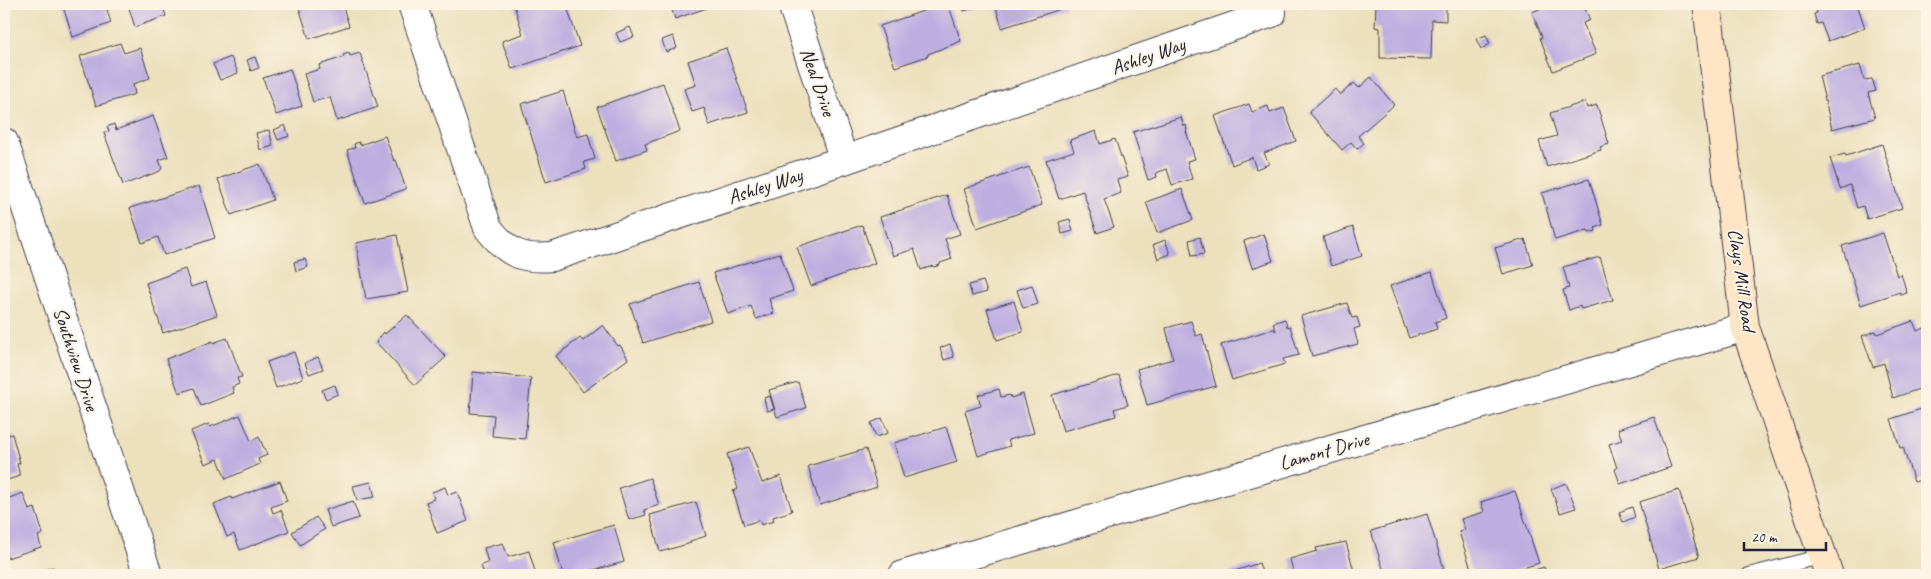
<svg xmlns="http://www.w3.org/2000/svg" width="1931" height="579" font-family="Caveat,sans-serif">
<style>
.building{fill:#bdaee0}
.lines{fill:none;stroke-linecap:round;stroke-linejoin:round}
.service-casing{stroke:#403e4e;stroke-width:16}
.minor-casing{stroke:#403e4e;stroke-width:30}
.secondary-casing{stroke:#403e4e;stroke-width:30}
.service{stroke:#fff;stroke-width:14}
.minor{stroke:#fff;stroke-width:28}
.secondary{stroke:#fde5c5;stroke-width:28}
.labels{text-anchor:middle;dominant-baseline:central;stroke-width:4;stroke-linejoin:round;paint-order:stroke}
.street-label{font-size:20px;fill:#22223b;stroke:#fcf5e5}
</style>
<rect width="100%" height="100%" fill="#fcf5e5"/>
<filter id="ink" filterUnits="userSpaceOnUse"><feTurbulence type="fractalNoise" baseFrequency=".02" numOctaves="2"/><feDisplacementMap in="SourceGraphic" scale="10" xChannelSelector="R" yChannelSelector="G"/><feConvolveMatrix kernelMatrix="1 2 1 2 8 2 1 2 1" color-interpolation-filters="sRGB"/></filter>
<filter id="wash" filterUnits="userSpaceOnUse"><feTurbulence type="fractalNoise" baseFrequency=".0096" numOctaves="4" result="noise"/><feDisplacementMap in="SourceGraphic" scale="20" xChannelSelector="R" yChannelSelector="G"/><feGaussianBlur stdDeviation="1.12" result="paint"/><feColorMatrix in="noise" values="0 0 0 0 0 0 0 0 0 0 0 0 0 0 0 0 0 1.4 0 .05"/><feComposite in="paint" operator="in"/></filter>
<g filter="url(#wash)">
<rect width="100%" height="100%" fill="#ece0bd"/>
<g id="blocks">
<g class="building">
<path d="M62,4H123L107,10L111,23L73,37Z"/>
<path d="M130,4H162L166,16L135,27L128,5Z"/>
<path d="M298,4H342L349,26L309,39Z"/>
<path d="M519,4H566L580,46L512,69L502,41L523,34L514,5Z"/>
<path d="M670,4H712V6L675,19Z"/>
<path d="M943,4H948L961,41L928,54V56L895,67L880,26Z"/>
<path d="M961,4H976L977,7L964,11Z"/>
<path d="M995,4H1066L1067,7L1002,28Z"/>
<path d="M1376,4H1446V21L1432,20L1431,59L1380,58V28L1375,27Z"/>
<path d="M1547,4H1583L1590,20L1583,23L1596,54L1553,71L1540,38L1542,37L1532,12L1547,6Z"/>
<path d="M1814,4H1857L1865,28L1828,41L1821,23L1817,24L1814,14L1817,13Z"/>
<path d="M630,27L634,37L620,42L616,33Z"/>
<path d="M1486,35L1490,44L1481,49L1476,39Z"/>
<path d="M673,36L677,48L666,52L662,40Z"/>
<path d="M120,43L124,53L140,48L150,78L133,84L135,94L96,106L80,56Z"/>
<path d="M726,48L748,112L709,125L704,108L692,112L684,89L696,85L688,61Z"/>
<path d="M349,53L350,56L360,53L378,107L337,121L330,97L313,102L304,74L320,69L319,65L344,57L343,55Z"/>
<path d="M231,57L238,73L220,80L213,64Z"/>
<path d="M255,57L259,68L251,71L247,60Z"/>
<path d="M1860,65L1864,80L1872,79L1876,91L1868,93L1875,118L1832,129L1819,76Z"/>
<path d="M290,69L302,106L276,115L263,78Z"/>
<path d="M1371,77L1394,105L1358,136L1364,143L1357,149L1351,142L1342,150L1309,112L1335,89L1340,95L1354,83L1359,88Z"/>
<path d="M663,83L680,131L645,144L647,150L616,161L597,107Z"/>
<path d="M563,91L577,137L588,134L595,159L584,162L586,169L546,182L521,104Z"/>
<path d="M1585,102L1587,108L1597,105L1609,144L1600,147L1601,150L1547,167L1539,141L1557,136L1550,113Z"/>
<path d="M1249,104L1252,112L1268,106L1270,113L1284,108L1296,141L1264,153L1269,164L1256,169L1252,157L1232,165L1215,116Z"/>
<path d="M153,116L168,157L159,160L162,168L160,171L123,185L104,133L109,131L107,127L114,124L116,130Z"/>
<path d="M1181,117L1184,126L1186,125L1187,130L1186,131L1195,159L1187,161L1192,179L1172,185L1167,169L1156,173L1157,177L1148,180L1133,132Z"/>
<path d="M285,125L289,136L278,140L274,130Z"/>
<path d="M269,130L273,146L260,150L256,133Z"/>
<path d="M1096,131L1100,144L1115,139L1128,177L1117,180L1121,193L1104,199L1114,227L1097,233L1083,191L1059,199L1046,160L1074,151L1070,140Z"/>
<path d="M385,136L394,161L396,160L406,189L365,203L347,150L355,148L354,144L359,142L360,145Z"/>
<path d="M1882,144L1902,208L1867,219L1863,206L1857,208L1850,185L1840,189L1830,158L1845,154L1846,156Z"/>
<path d="M260,164L273,200L231,215L218,179Z"/>
<path d="M1029,167L1042,205L977,228L964,189Z"/>
<path d="M1589,179L1603,225L1595,228L1596,231L1589,233L1588,230L1555,240L1542,193Z"/>
<path d="M199,186L215,238L164,255L158,237L142,243L130,208Z"/>
<path d="M1182,189L1193,220L1157,233L1146,202Z"/>
<path d="M947,195L960,234L945,239L952,259L940,263V265L934,267L933,266L921,270L914,249L893,256L880,217Z"/>
<path d="M1070,219L1073,231L1062,234L1059,222Z"/>
<path d="M862,225L875,263L811,286L797,247Z"/>
<path d="M1353,227L1362,256L1331,266L1323,237Z"/>
<path d="M1883,233L1897,276L1901,274L1907,293L1900,295V292L1861,305L1842,246Z"/>
<path d="M1264,234L1273,261L1252,268L1244,241Z"/>
<path d="M397,235L408,292L366,299L356,243Z"/>
<path d="M1200,237L1204,254L1192,256L1189,240Z"/>
<path d="M1525,239L1533,265L1503,274L1495,248Z"/>
<path d="M1165,240L1170,254L1158,259L1153,245Z"/>
<path d="M780,253L793,291L769,299L774,313L756,319L751,306L728,314L713,273Z"/>
<path d="M1600,257L1613,300L1581,309L1580,306L1569,310L1563,290L1569,288L1563,267Z"/>
<path d="M305,259L308,267L296,271L294,262Z"/>
<path d="M185,269L191,287L206,282L217,315L163,333L146,283Z"/>
<path d="M1432,272L1446,318L1435,322L1437,329L1409,338L1390,286Z"/>
<path d="M983,281L987,292L972,296L969,285Z"/>
<path d="M699,282L711,321L643,343L630,304Z"/>
<path d="M1032,285L1038,304L1023,308L1017,290Z"/>
<path d="M1014,301L1023,332L997,340L987,309Z"/>
<path d="M1347,303L1352,318L1357,317L1360,327L1354,329L1358,344L1312,356L1301,316Z"/>
<path d="M407,315L446,357L415,385L376,342L384,332L385,334Z"/>
<path d="M1285,319L1287,327L1290,326L1299,355L1283,359L1285,364L1232,380L1221,345L1273,329L1276,331L1273,323Z"/>
<path d="M1191,321L1196,336L1202,334L1216,386L1147,405L1137,369L1173,359L1166,328Z"/>
<path d="M1913,321L1917,331L1927,327V358L1925,359L1927,371L1921,373L1925,387L1893,398L1884,363L1873,367L1862,336L1876,331L1877,334Z"/>
<path d="M603,325L618,346L620,345L628,359L583,392L556,356L580,338L583,341Z"/>
<path d="M227,338L242,377L237,378L239,384L232,387L234,393L201,406L194,388L179,393L166,359L213,341V343Z"/>
<path d="M950,344L954,357L944,360L940,348Z"/>
<path d="M294,352L303,378L276,388L267,362Z"/>
<path d="M318,357L323,369L309,374L305,363Z"/>
<path d="M473,372L531,378L525,439L492,436L494,415L470,413Z"/>
<path d="M1119,375L1128,405L1114,409L1116,416L1063,431L1052,395Z"/>
<path d="M798,382L806,408L777,417L769,390Z"/>
<path d="M335,385L338,394L326,399L322,390Z"/>
<path d="M999,389L1001,397L1010,395L1011,398L1023,394L1034,433L1008,440L1010,446L978,456L965,411L981,406L978,395Z"/>
<path d="M770,396L774,409L767,411L764,398Z"/>
<path d="M1927,407V478L1914,482L1903,447L1900,448L1891,419Z"/>
<path d="M240,415L251,441L259,437L267,455L258,459L260,464L226,479L218,459L205,464L191,431L209,424L210,427Z"/>
<path d="M1654,417L1671,467L1620,484L1615,469L1617,468L1609,444L1622,440L1618,429Z"/>
<path d="M882,418L888,433L876,437L871,423Z"/>
<path d="M4,425L7,435L12,434L20,463L17,464L20,476L4,481Z"/>
<path d="M946,427L957,462L904,478L894,443Z"/>
<path d="M749,447L762,483L781,476L792,511L773,517L774,521L761,525L760,520L744,525L733,491L738,489L727,454Z"/>
<path d="M866,449L877,487L820,505L808,466Z"/>
<path d="M650,478L659,505L644,510L646,515L629,520L619,488Z"/>
<path d="M280,481L287,501L271,507L273,513L281,510L289,531L240,550L234,534L227,537L214,504L231,497L232,499Z"/>
<path d="M371,482L375,497L357,500L353,486Z"/>
<path d="M1566,483L1576,508L1560,513L1551,489Z"/>
<path d="M445,487L448,495L457,492L468,521L437,533L426,502L434,499L432,492Z"/>
<path d="M1679,490L1699,557L1659,569L1639,502Z"/>
<path d="M1515,491L1539,563L1500,575H1473L1459,532L1465,530L1461,519L1484,512L1481,502Z"/>
<path d="M23,493L29,510L35,508L43,534L38,536L41,547L7,558L4,548V500Z"/>
<path d="M353,501L359,518L331,527L325,510Z"/>
<path d="M696,502L706,536L690,541L691,543L660,552L650,515Z"/>
<path d="M1632,507L1635,517L1623,522L1619,512Z"/>
<path d="M1427,514L1444,569L1422,575H1385L1371,531Z"/>
<path d="M316,517L325,529L300,545L292,532Z"/>
<path d="M614,525L624,562L575,575H563L554,542Z"/>
<path d="M1346,542L1355,575H1294L1290,559L1317,551L1316,548Z"/>
<path d="M503,543L508,557L529,551L536,575H484L481,565L488,563L484,548Z"/>
<path d="M1259,563L1263,575H1223Z"/>
<path d="M53,567L56,575H29Z"/>
<path d="M1544,567L1547,575H1519Z"/>
</g>
</g>
</g>
<g filter="url(#ink)">
<use href="#blocks" fill-opacity="0" stroke="#403e4e" stroke-width="1"/>
<g class="lines">
<g class="service-casing">
<path id="service" d="M1749,575L1823,556"/>
</g>
<g class="minor-casing">
<g id="minor">
<path d="M412,4L488,228C507,252 519,260 552,257L844,160L1272,13"/>
<path d="M792,4L844,160"/>
<path d="M4,142L148,575"/>
<path d="M903,575L1745,327"/>
</g>
</g>
<g class="secondary-casing">
<path id="secondary" d="M1707,4L1745,327L1829,575"/>
</g>
<use href="#service" class="service"/>
<use href="#minor" class="minor"/>
<use href="#secondary" class="secondary"/>
</g>
</g>
<g class="labels">
<g class="street-label">
<text transform="translate(1148 56) rotate(-19)">Ashley Way</text>
<text transform="translate(818 82) rotate(71)">Neal Drive</text>
<text transform="translate(765 186) rotate(-18)">Ashley Way</text>
<text transform="translate(1742 280) rotate(82)">Clays Mill Road</text>
<text transform="translate(76 359) rotate(72)">Southview Drive</text>
<text transform="translate(1324 451) rotate(-16)">Lamont Drive</text>
</g>
</g>
<rect width="1931" height="579" fill="none" stroke="#fcf5e5" stroke-width="20"/>
<path d="M1744 542v8h82v-8" fill="none" stroke="#22223b" stroke-width="2.5"/>
<text x="1751" y="542" font-size="15" fill="#22223b" stroke="#fcf5e5" stroke-width="4" paint-order="stroke">20 m</text>
</svg>
